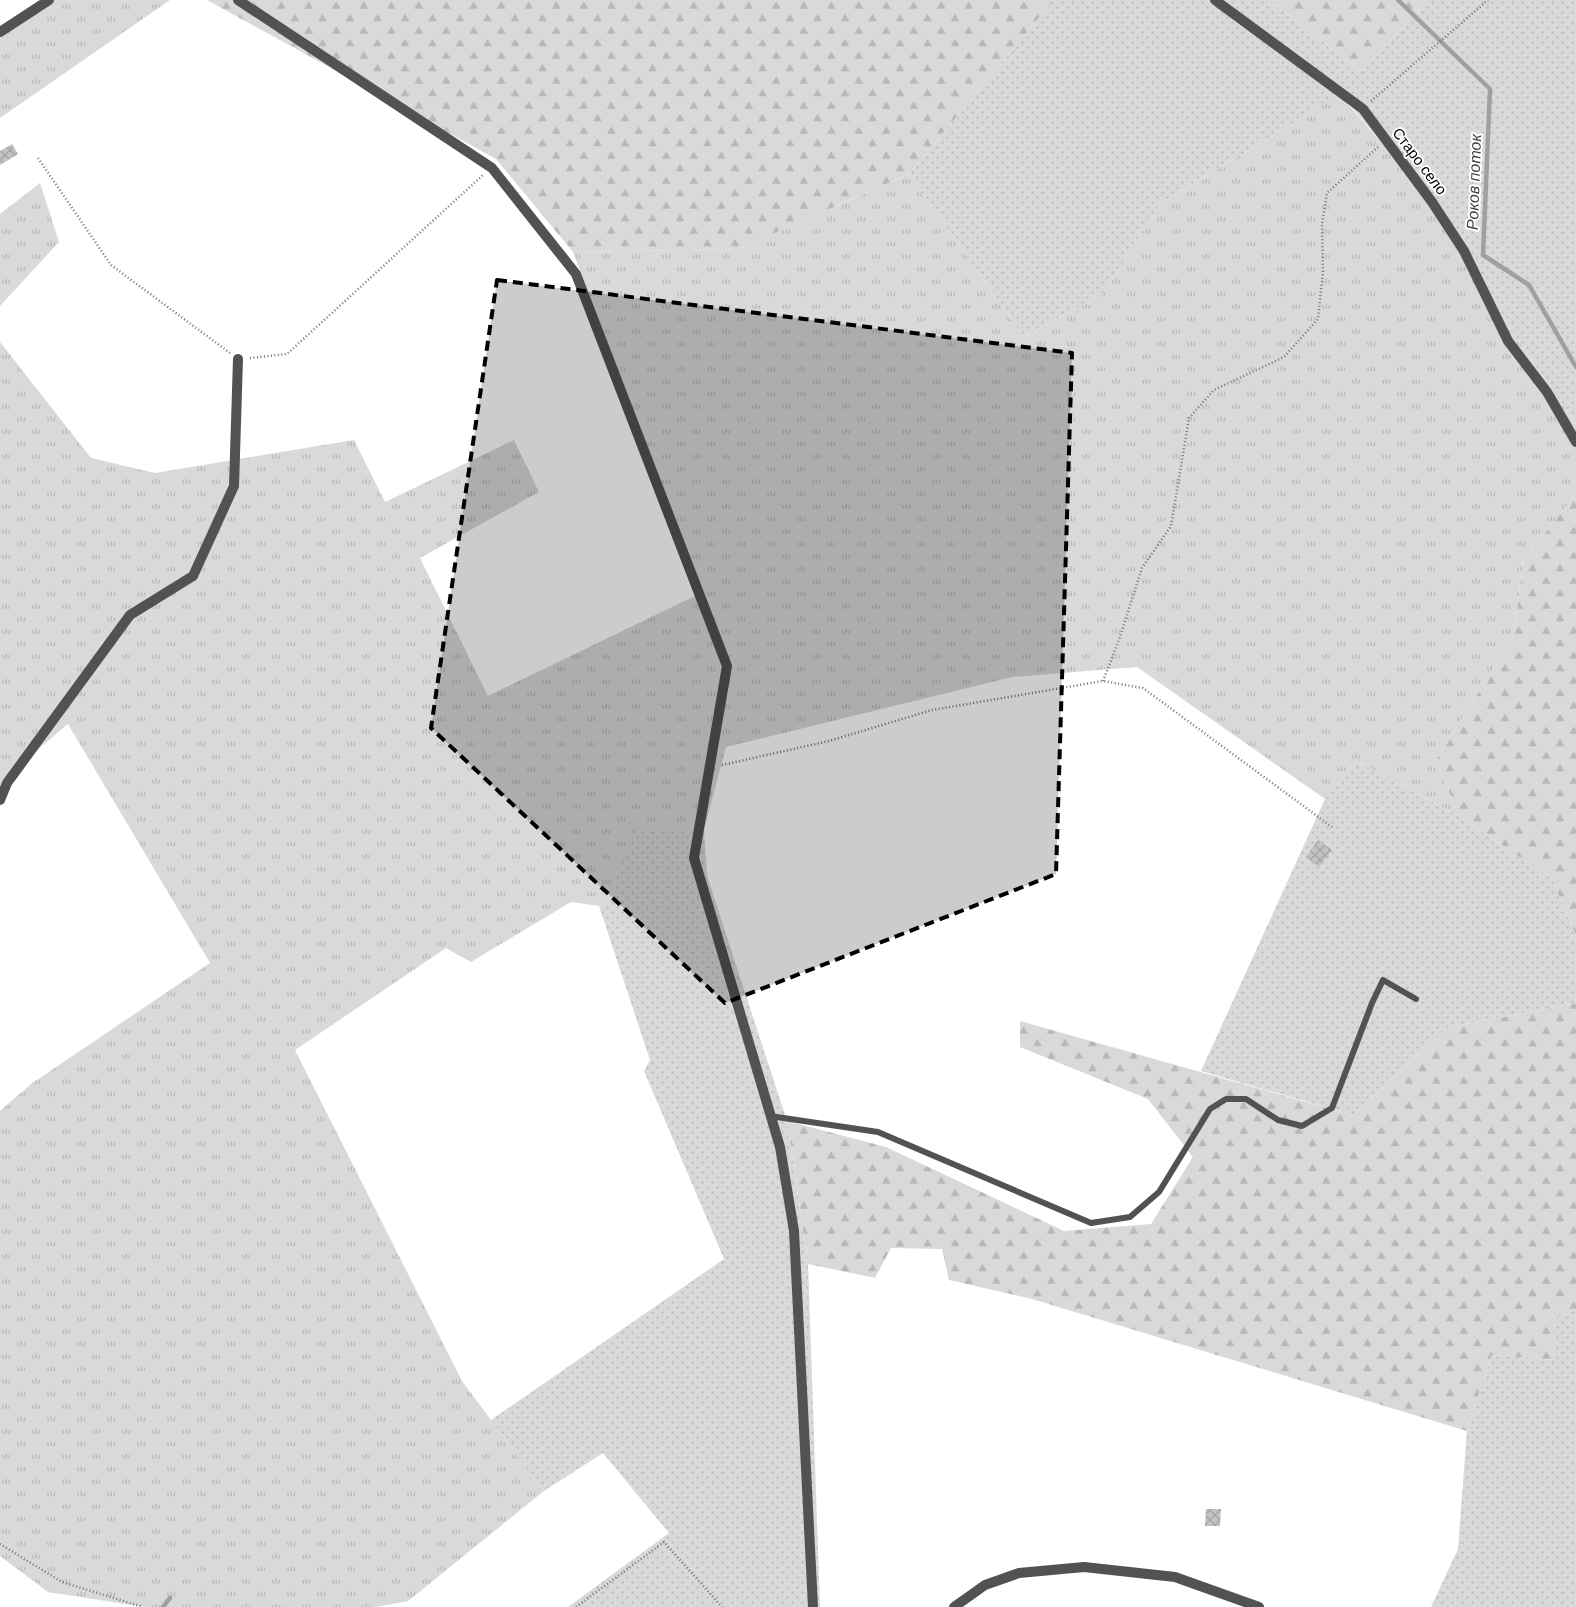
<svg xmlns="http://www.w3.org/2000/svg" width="1576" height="1607" font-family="Helvetica,sans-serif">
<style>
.grass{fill:url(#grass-tufts)}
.forest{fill:url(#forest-firs)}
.garden{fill:url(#garden-dots)}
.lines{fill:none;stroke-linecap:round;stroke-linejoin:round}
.stream{stroke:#a0a0a0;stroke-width:4.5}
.building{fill:url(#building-cross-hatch)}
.path{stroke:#747474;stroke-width:2.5;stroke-dasharray:1 2.5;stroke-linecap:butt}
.service{stroke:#525252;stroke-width:6}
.minor{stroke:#525252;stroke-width:10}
.marked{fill:#000;fill-opacity:0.2;stroke:#000;stroke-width:4;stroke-dasharray:10 6;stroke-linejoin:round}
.labels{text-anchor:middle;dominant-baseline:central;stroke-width:4;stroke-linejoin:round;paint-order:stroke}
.street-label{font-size:15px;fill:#000;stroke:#fff}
.water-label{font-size:16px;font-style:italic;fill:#414141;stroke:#fff}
</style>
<defs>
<pattern id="grass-tufts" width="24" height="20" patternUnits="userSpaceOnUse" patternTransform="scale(1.25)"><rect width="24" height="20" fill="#d9d9d9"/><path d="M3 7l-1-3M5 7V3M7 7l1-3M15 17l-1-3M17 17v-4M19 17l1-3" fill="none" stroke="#b8b8b8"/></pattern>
<pattern id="forest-firs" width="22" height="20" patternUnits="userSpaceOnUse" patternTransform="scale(1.25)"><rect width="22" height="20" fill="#d9d9d9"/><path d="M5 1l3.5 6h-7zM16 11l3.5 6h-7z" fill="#b8b8b8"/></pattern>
<pattern id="garden-dots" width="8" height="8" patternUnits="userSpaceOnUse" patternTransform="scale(1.25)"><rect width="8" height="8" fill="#d9d9d9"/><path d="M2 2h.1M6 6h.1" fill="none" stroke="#b8b8b8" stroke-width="1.8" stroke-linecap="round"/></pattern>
<pattern id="building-cross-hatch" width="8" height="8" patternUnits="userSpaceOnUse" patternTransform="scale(1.25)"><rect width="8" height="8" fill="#c2c2c2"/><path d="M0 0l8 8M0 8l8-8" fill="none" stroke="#a5a5a5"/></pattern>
</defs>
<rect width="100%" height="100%" fill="#fff"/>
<g class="grass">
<path d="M51,0H170L0,118V31Z"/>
<path d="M1337,92L1432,200L1514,334L1576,424V494L1523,561L1514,636L1436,760L1459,816L1356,761L1325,799L1137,667L1012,677L726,747L704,830L617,869L613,902L599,906L571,902L471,962L446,948L295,1050L462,1381L544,1491L408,1601L376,1607H145L48,1592L0,1556V1111L31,1084L210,963L68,724L3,779L0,786V342L91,458L155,473L354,440L385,502L514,440L539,492L420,558L488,696L701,593L573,252L739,249L909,174L1024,337L1103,294L1161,203L1299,120Z"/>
<path d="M40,183L59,242L0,306V214Z"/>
</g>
<g class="forest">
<path d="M207,0H1054L909,174L739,249L573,252L496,159Z"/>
<path d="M1268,0H1428L1361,71Z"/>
<path d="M1576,494V936L1552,879L1459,816L1436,760L1514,636L1523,561Z"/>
<path d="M1576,1003V1309L1553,1319L1555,1360L1492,1355L1467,1431L1032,1299L949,1280L942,1249L891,1248L875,1278L808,1264L787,1121L886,1147L1064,1231L1151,1224L1193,1157L1148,1099L1020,1047V1021L1352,1115L1449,1027Z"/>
</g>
<g class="garden">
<path d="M1054,0H1268L1361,71L1428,0H1576V424L1514,334L1432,200L1338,92L1299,120L1161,203L1103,294L1024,337L909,174Z"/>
<path d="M1356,761L1459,816L1552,879L1576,936V1003L1449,1027L1352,1115L1201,1071L1325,799Z"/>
<path d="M637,830H704L707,876L787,1121L808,1264L820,1607H568L669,1533L603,1453L544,1491L491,1420L724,1259L644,1071L650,1060L599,906L613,901L617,869Z"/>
<path d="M1576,1309V1607H1431L1458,1549L1467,1431L1492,1355L1554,1360L1553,1319Z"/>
</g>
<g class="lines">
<g class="stream">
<path d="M1398,0L1490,89L1483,255L1529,285L1576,367"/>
<path d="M163,1607L170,1598"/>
</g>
</g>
<g class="building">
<path d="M12,144L18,154L0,165V151Z"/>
<path d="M1318,840L1332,850L1319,867L1306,857Z"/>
<path d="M1206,1509H1221L1220,1526H1205Z"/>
</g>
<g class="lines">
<g class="path">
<path d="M1371,101L1488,0"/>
<path d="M38,158L111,265L230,353"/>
<path d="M250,358L287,354L483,175"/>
<path d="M1103,681L1119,640L1142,568L1171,526L1189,418L1214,390L1284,357L1318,319L1323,271L1322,224L1327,193L1378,147"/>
<path d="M722,765L829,741L932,710L1103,681L1143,688L1332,827"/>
<path d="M0,1544L62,1582L143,1607"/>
<path d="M576,1607L664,1542L722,1607"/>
</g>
<path class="service" d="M770,1116L878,1132L1091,1223L1130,1217L1159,1192L1210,1109L1226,1099H1246L1278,1120L1302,1126L1332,1108L1372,1003L1383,980L1416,999"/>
<g class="minor">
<path d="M238,0L492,168L576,274L727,666L694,858L780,1147L794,1231L813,1607"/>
<path d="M1215,0L1363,109L1432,202L1464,251L1508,341L1547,392L1576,442"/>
<path d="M0,32L49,0"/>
<path d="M0,800L7,783L130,615L193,576L234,486L238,359"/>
<path d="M954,1607L985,1585L1019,1573L1084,1567L1175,1577L1259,1607"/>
</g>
</g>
<path class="marked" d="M497,280L1072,353L1056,874L725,1003L431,728Z"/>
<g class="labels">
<g class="street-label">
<text transform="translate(1420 161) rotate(53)">Старо село</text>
</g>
<g class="water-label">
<text transform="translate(1474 182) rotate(-88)">Роков поток</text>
</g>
</g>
</svg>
